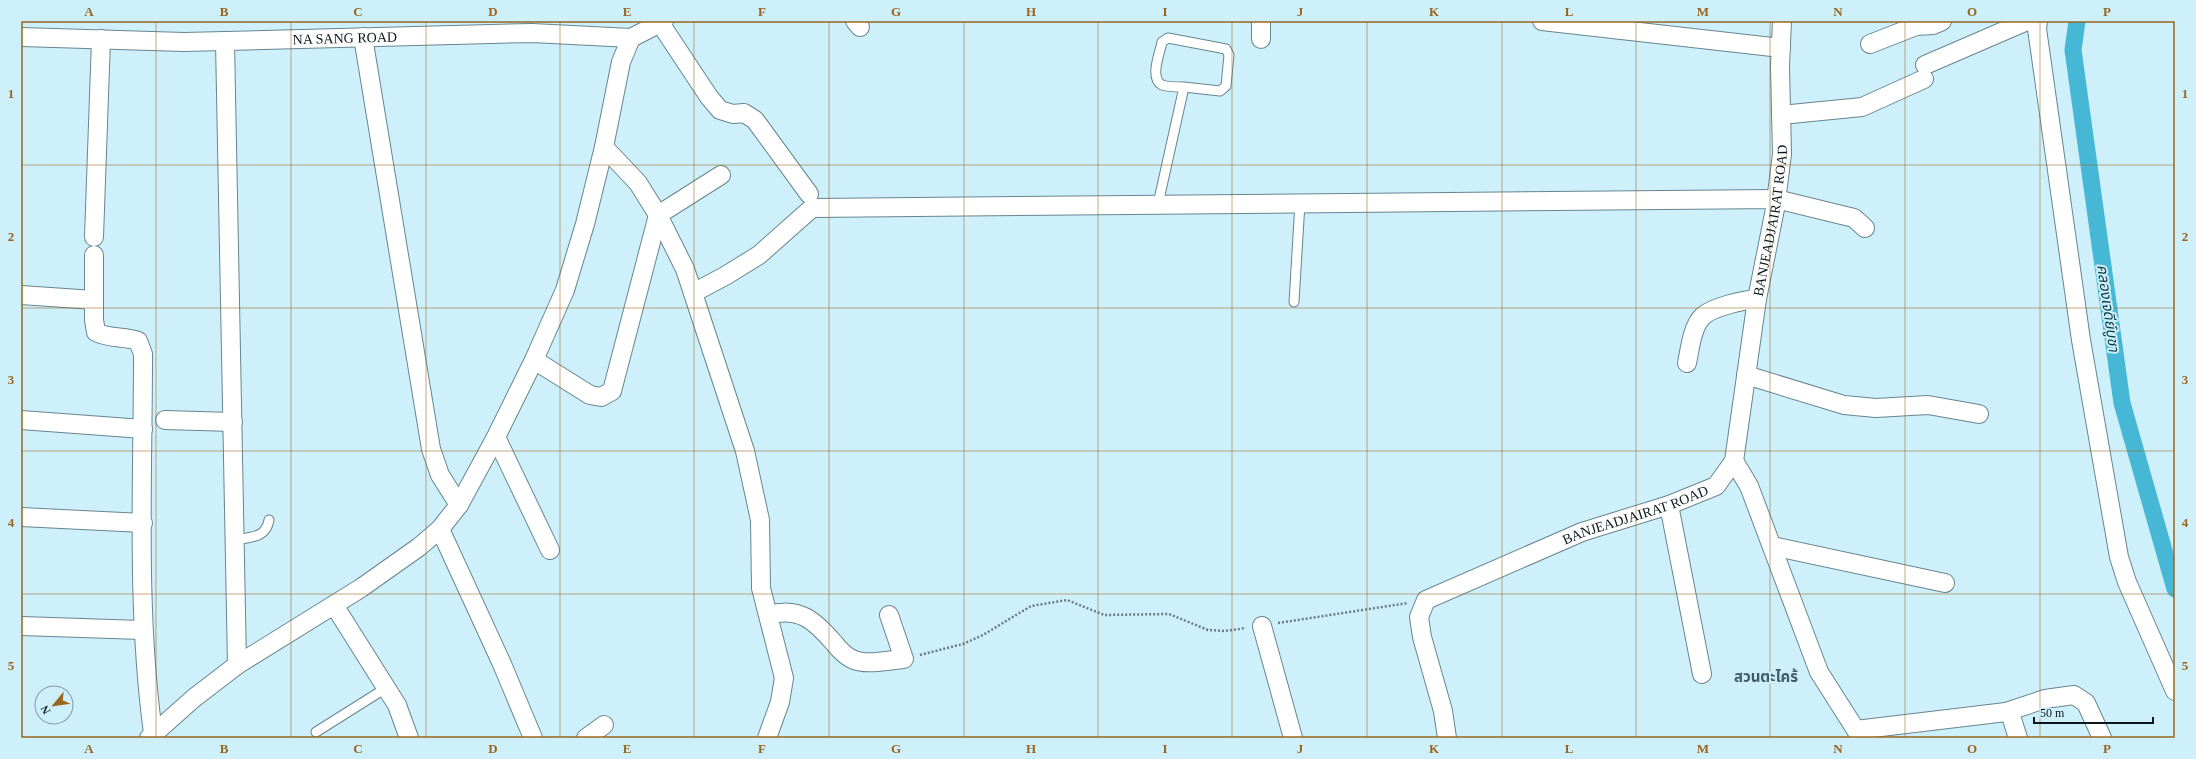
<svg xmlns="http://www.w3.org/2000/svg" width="2196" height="759" font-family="'Times New Roman','Noto Sans Thai',serif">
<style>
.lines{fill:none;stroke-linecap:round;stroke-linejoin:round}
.canal{stroke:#46b8d6;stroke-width:17}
.service-casing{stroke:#66868f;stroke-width:11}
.minor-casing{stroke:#66868f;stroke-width:20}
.path{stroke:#677e85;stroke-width:2.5;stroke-dasharray:2 2;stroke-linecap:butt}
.service{stroke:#fff;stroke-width:9}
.minor{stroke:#fff;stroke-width:18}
.grid{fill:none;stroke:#9b651e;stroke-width:1;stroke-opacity:0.55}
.labels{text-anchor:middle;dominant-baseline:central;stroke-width:4;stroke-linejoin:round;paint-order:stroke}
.street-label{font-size:14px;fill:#0b181b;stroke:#cef0fb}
.water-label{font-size:15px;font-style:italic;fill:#0a3e4b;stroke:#cef0fb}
.neighbourhood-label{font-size:15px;font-weight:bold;fill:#3f5d66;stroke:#cef0fb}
.neatline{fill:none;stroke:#9b651e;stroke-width:1.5}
.grid-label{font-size:13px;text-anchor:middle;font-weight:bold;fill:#9b651e}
</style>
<rect width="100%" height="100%" fill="#cef0fb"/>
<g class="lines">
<path class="canal" d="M2077,21L2073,50L2122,403L2175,589"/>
<g class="service-casing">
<g id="service">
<path d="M1158,204L1184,87C1178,87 1167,87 1162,85C1149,78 1160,53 1162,42L1168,38L1226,49L1229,55L1226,86L1220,91L1184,87"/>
<path d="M1294,302L1300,203"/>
<path d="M235,540C251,537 266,538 269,520"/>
<path d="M316,732L386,688"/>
</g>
</g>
<g class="minor-casing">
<g id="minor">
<path d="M855,21L860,27"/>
<path d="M1542,21L1781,48"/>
<path d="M2038,21L2037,29L2040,50L2081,340L2119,557L2127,582L2175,691"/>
<path d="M660,23L709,97L720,110L733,114L744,113L755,120L809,194"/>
<path id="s1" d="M21,37L184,42L532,33L631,38L664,21"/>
<path d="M363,37L431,449L440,475L459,505"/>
<path d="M1261,39V21"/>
<path d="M225,41L237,665"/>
<path d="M1870,44L1916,26L1933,25L1942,21"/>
<path d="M1925,65L2027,21"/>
<path d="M1781,115L1862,107L1924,79"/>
<path d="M604,147L638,183L658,215L685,269L745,451L760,520L761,588L784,678L780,702L767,738"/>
<path d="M94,237L101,39"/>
<path d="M94,255V320L96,332C109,339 124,336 138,341L143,354C143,480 136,607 153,733"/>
<path d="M693,293L725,276L759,255L812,208L1776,199L1854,218L1865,228"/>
<path d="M21,295L94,300"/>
<path d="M534,360L590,395L601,397L612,391L658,215L721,175"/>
<path d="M1687,363C1690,349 1692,326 1703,316C1713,307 1743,300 1757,299"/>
<path d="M1746,375L1844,405L1876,408L1928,405L1979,414"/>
<path d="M21,420L143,429"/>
<path d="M165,420L233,422"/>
<path d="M496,437L550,550"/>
<path d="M1734,461L1749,486L1819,672L1861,738"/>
<path d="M1669,505L1702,674"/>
<path d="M21,517L143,523"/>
<path d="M440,529L502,664L533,738"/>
<path d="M1772,546L1945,583"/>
<path d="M334,605L397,705L409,738"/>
<path d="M769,615C799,606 815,621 834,643C838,648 845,656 852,659C866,666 888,660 904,659L889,615"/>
<path d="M21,626L142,630"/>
<path d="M1262,626L1293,738"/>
<path d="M2006,712L2045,699L2074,695L2086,703L2102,738"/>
<path d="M1856,730L2006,712L2011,716L2018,738"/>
<path d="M149,738L194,698L237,665L361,588L419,547L440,529L459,505L496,437L534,360L565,290L585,224L604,147L621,62L631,38"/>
<path d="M586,738L604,725"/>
<path id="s2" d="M1447,738L1443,711L1422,637L1419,617L1426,600L1582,532L1669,505L1716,486L1734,461L1757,299L1775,209L1782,154L1780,66L1782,21"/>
</g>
</g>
<g class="path">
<path d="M1278,623L1408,603"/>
<path d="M920,655L963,644L983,635L1031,606L1067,600L1104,615L1169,614L1208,630L1225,631L1246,628"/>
</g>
<use href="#service" class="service"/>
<use href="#minor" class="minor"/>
</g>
<path class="grid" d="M156,21V738M291,21V738M426,21V738M560,21V738M694,21V738M829,21V738M964,21V738M1098,21V738M1232,21V738M1367,21V738M1502,21V738M1636,21V738M1770,21V738M1905,21V738M2040,21V738M21,165H2175M21,308H2175M21,451H2175M21,594H2175"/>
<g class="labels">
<g class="street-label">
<text stroke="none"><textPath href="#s1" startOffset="324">NA SANG ROAD</textPath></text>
<text stroke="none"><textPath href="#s2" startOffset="729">BANJEADJAIRAT ROAD</textPath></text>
<text stroke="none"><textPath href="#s2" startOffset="369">BANJEADJAIRAT ROAD</textPath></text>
</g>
<g class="water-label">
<text transform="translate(2108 308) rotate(82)">คลองเจดีย์บูชา</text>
</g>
<g class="neighbourhood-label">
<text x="1766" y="677">สวนตะไคร้</text>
</g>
</g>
<rect width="2196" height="759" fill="none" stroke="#cef0fb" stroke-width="44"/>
<g transform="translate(54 705) rotate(241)"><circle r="19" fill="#cef0fb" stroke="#809aa1"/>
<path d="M0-3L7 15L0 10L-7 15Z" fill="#9b651e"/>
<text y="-6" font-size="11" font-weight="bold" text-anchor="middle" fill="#0b181b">N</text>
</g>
<path d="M2034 717v6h119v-6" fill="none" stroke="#0b181b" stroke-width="2"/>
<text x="2040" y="717" font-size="12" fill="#0b181b" stroke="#cef0fb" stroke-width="3" paint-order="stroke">50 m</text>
<rect x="22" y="22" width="2152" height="715" class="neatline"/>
<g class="grid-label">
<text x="89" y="16">A</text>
<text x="224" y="16">B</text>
<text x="358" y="16">C</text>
<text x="493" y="16">D</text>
<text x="627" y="16">E</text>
<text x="762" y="16">F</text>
<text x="896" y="16">G</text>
<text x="1031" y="16">H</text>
<text x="1165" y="16">I</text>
<text x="1300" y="16">J</text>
<text x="1434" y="16">K</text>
<text x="1569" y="16">L</text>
<text x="1703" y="16">M</text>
<text x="1838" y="16">N</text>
<text x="1972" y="16">O</text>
<text x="2107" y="16">P</text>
<text x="11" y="98">1</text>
<text x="2185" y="98">1</text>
<text x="11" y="241">2</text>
<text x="2185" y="241">2</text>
<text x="11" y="384">3</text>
<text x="2185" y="384">3</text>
<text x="11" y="527">4</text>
<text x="2185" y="527">4</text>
<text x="11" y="670">5</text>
<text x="2185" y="670">5</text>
<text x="89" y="753">A</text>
<text x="224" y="753">B</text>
<text x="358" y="753">C</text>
<text x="493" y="753">D</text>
<text x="627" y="753">E</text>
<text x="762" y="753">F</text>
<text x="896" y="753">G</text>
<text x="1031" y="753">H</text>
<text x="1165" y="753">I</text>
<text x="1300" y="753">J</text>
<text x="1434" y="753">K</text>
<text x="1569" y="753">L</text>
<text x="1703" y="753">M</text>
<text x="1838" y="753">N</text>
<text x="1972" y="753">O</text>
<text x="2107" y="753">P</text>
</g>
</svg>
